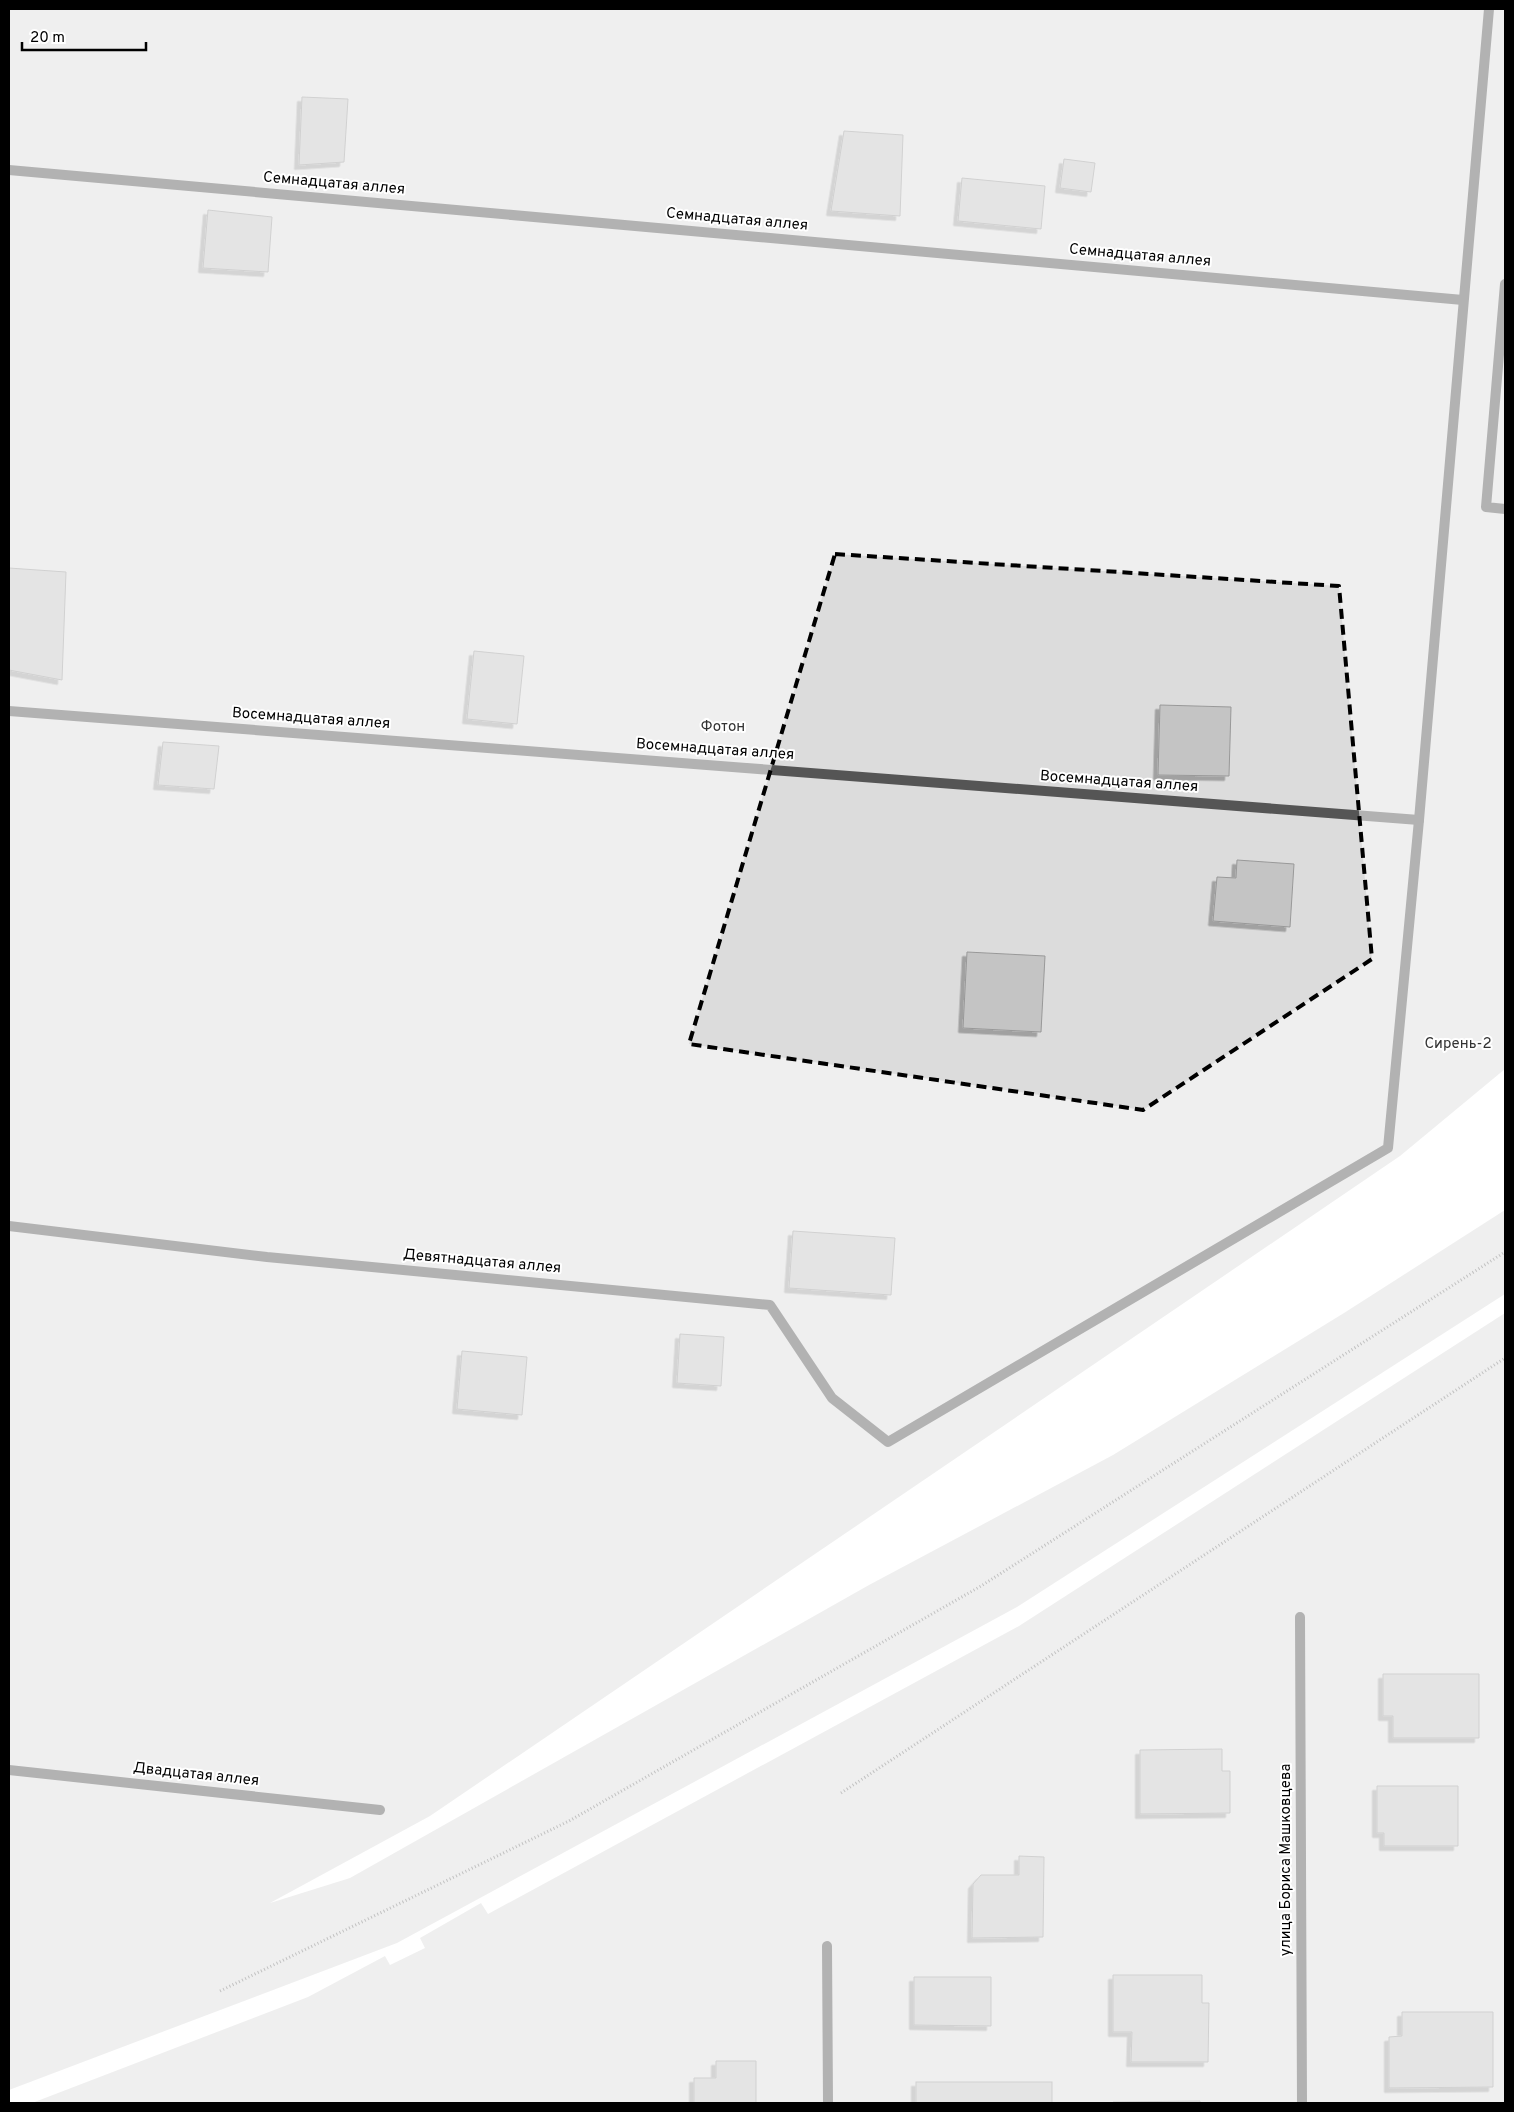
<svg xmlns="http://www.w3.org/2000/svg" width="1514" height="2112" font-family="Overpass,sans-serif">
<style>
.green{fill:#dcdcdc}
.building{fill:#c4c4c4;stroke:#999;filter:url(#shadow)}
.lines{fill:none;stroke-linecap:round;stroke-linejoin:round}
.path{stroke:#777;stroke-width:3;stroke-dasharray:1 2.5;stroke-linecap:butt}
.lane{stroke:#555;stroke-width:10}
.street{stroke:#555;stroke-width:10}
.marked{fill:none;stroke:#000;stroke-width:4;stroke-dasharray:10 6;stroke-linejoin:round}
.labels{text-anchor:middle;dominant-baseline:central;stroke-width:4;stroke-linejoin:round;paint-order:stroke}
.street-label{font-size:15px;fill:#000;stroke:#fff}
.park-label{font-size:15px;fill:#333;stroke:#fff}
</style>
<defs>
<filter id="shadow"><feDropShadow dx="-4.5" dy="4.5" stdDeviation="0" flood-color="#0004"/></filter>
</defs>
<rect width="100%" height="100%" fill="#fff"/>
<g class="green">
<path d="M9,9H1505V1069L1400,1156L430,1816L270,1903L350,1878L869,1585L1113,1455L1344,1313L1505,1210V1294L1017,1607L397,1943L9,2090Z"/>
<path d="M1505,1313V2103H32L308,1997L385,1956L390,1965L425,1948L420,1938L481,1903L488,1914L1019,1626Z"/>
</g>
<g class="building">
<path d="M302,97L348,99L344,162L299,165Z"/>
<path d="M844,131L903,135L900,216L831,211Z"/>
<path d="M1064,159L1095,163L1091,192L1060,188Z"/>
<path d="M962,178L1045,186L1041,229L958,221Z"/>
<path d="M208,210L272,217L268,272L203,268Z"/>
<path d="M9,568L66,572L62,680L9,670Z"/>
<path d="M474,651L524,656L517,724L467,719Z"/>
<path d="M1160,705L1231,707L1229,776L1158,775Z"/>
<path d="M163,742L219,746L214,789L158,785Z"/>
<path d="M1237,860L1294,864L1290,927L1213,921L1217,877L1236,878Z"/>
<path d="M967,952L1045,956L1041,1032L963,1028Z"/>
<path d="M793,1231L895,1238L891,1295L789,1288Z"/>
<path d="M680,1334L724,1337L721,1386L677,1383Z"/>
<path d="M462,1351L527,1357L522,1415L457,1409Z"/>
<path d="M1383,1674H1479V1738H1393V1716H1383Z"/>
<path d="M1222,1749V1771H1230V1813L1140,1814V1750Z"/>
<path d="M1377,1786H1458V1846H1384V1833H1377Z"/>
<path d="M1019,1856L1044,1857L1043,1937L972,1938L973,1884L981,1875H1019Z"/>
<path d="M1113,1975H1202V2003H1209L1208,2062H1131L1132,2032H1113Z"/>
<path d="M914,1977H991V2026L914,2025Z"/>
<path d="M1402,2012H1493V2087L1389,2088V2037L1402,2036Z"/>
<path d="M716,2061H756V2103H694V2078H716Z"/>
<rect x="916" y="2082" width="136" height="21"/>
<path d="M1200,2101V2103H1113V2102Z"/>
</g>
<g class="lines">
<g class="path">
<path d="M841,1793L1505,1358"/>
<path d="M220,1991L569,1821L981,1586L1505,1252"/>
</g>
<g class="lane">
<path d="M9,170L1463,300"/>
<path d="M1505,284L1486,507L1505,509"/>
<path d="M9,711L1419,820"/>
<path d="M9,1226L267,1257L770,1305L832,1398L888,1442L1388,1148L1419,820L1489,9"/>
<path d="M9,1770L380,1810"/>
</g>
<g class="street">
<path d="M1300,1617L1302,2103"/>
<path d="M827,1946L828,2103"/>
</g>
</g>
<path d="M0 0H1514V2112H0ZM835,554L1339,586L1372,959L1143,1110L689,1044Z" fill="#fff" fill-opacity=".55" fill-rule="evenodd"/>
<path class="marked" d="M835,554L1339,586L1372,959L1143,1110L689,1044Z"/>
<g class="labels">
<g class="street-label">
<text transform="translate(334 184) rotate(5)">Семнадцатая аллея</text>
<text transform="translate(737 220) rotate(5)">Семнадцатая аллея</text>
<text transform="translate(1140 256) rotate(5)">Семнадцатая аллея</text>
<text transform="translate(311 719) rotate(4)">Восемнадцатая аллея</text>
<text transform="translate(715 750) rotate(4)">Восемнадцатая аллея</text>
<text transform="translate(1119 782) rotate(4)">Восемнадцатая аллея</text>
<text transform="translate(482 1262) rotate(5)">Девятнадцатая аллея</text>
<text transform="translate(196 1775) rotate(6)">Двадцатая аллея</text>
<text transform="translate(1286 1860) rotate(-90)">улица Бориса Машковцева</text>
</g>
<g class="park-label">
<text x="723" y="727">Фотон</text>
<text x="1458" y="1044">Сирень-2</text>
</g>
</g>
<rect width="1514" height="2112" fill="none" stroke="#000000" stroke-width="20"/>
<path d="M22 42v8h124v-8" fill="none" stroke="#000000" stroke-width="2.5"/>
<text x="30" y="42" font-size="15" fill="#000000" stroke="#ffffff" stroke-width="4" paint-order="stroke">20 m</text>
</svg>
